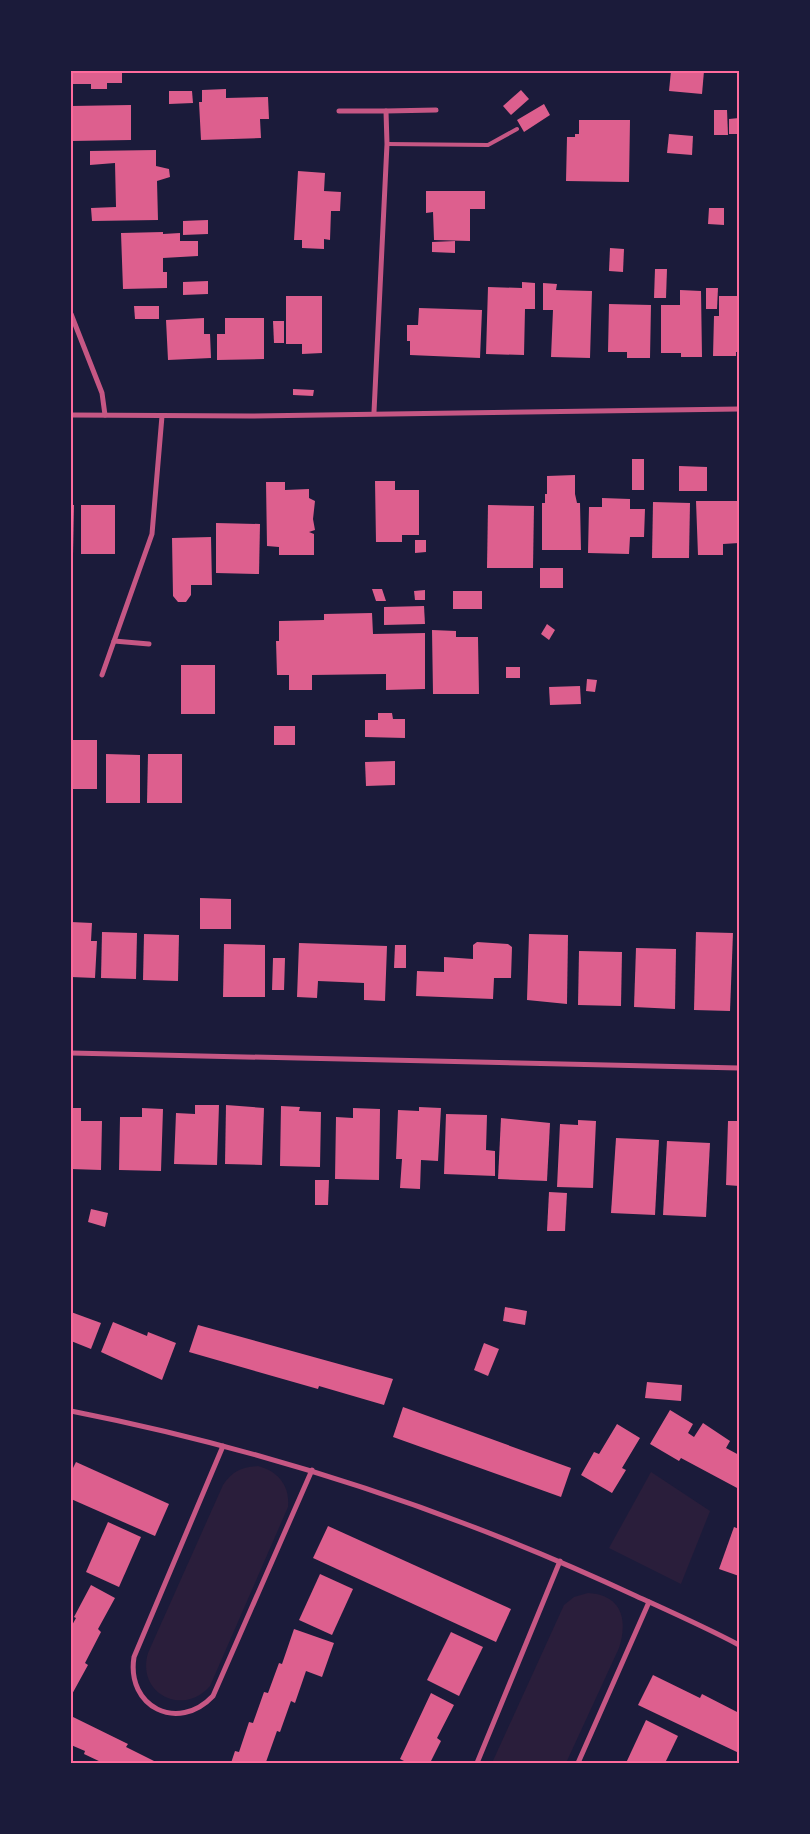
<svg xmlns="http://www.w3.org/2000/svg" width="810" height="1834" font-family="Signika,sans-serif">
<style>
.green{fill:#2a1e3b}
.building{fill:#dd5f8e}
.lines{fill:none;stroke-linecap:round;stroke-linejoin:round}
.service{stroke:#c65784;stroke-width:4}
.minor{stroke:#c65784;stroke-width:5}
.neatline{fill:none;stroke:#ff6b9d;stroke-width:2}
</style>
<rect width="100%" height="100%" fill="#1b1b3a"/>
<g class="green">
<path d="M258,1466C278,1471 290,1486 288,1507L210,1686C183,1717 136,1694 148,1653L223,1485C232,1471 242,1467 258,1466Z"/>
<path d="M651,1472L710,1511L681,1584L609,1548Z"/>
<path d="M588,1593C622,1595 628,1620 619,1648L566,1763H492L564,1605L574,1597Z"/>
</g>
<g class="building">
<path d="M71,71H122V83H107V89H91V84H71Z"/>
<path d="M671,71H704L702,94L669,91Z"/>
<path d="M226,89V98L268,97L269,119H260L261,138L201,140L199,102H202V90Z"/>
<path d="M521,90L529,99L511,115L503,106Z"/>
<path d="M169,91H192L193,103L169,104Z"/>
<path d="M544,104L550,115L524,132L517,120Z"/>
<path d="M131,105V140L71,141V106Z"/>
<path d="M714,110H727L728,135H714Z"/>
<path d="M739,118V134H729V119Z"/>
<path d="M579,120H630L629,182L566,181L567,137H575V134H579Z"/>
<path d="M669,134L693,136L692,155L667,153Z"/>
<path d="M156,150V166L169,169L170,177L157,181L158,220L92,221L91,208L116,207L115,163L90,165V151Z"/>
<path d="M298,171L325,173L324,191L341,192L340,211H331L330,240L324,239V249L302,248V240H294Z"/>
<path d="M426,191H485V209H470V241L434,240L433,212L426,213Z"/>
<path d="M709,208H724V225L708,224Z"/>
<path d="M208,220V234L183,235V221Z"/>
<path d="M163,232V234L180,233V241H198V256L163,258V272H167V288L123,289L121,233Z"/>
<path d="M455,241V253L432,252V242Z"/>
<path d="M610,248L624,249L623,272L609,271Z"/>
<path d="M655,269H667L666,298H654Z"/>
<path d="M208,281V294L183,295V282Z"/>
<path d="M522,282L535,283V309H525L524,355L486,354L488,287L522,288Z"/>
<path d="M543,283L557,284L556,290L592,291L590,358L551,357L553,310H543Z"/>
<path d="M706,288H718L717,309H706Z"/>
<path d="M680,290L701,291L702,357H681V353H661V305H680Z"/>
<path d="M286,296H322V353L302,354V344H286Z"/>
<path d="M719,296H739V352H736V356H713L714,316H719Z"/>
<path d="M609,304L651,305L650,358H627V352H608Z"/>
<path d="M134,306H159V319H135Z"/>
<path d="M419,308L482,310L480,358L410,355V341H407V325H418Z"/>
<path d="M204,318V334H210L211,358L168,360L166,320Z"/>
<path d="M225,318H264V359L217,360V334H225Z"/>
<path d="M273,321H284V343H274Z"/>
<path d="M293,389L314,390L313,396L293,395Z"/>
<rect x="632" y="459" width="12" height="31"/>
<path d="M679,466L707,467V491H679Z"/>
<path d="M575,475V494L577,503H580L581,550H542V503H545V494H547V476Z"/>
<path d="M375,481H395V490H419V535H402V542H376Z"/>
<path d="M266,482H285V490L309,489V498L315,501L313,519L315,530L309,532L314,534V555H279V547L267,546Z"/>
<path d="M602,498L630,499V509H645L644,537H630L629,554L588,553L589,507H602Z"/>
<path d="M696,501H739V543L723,544V555H698Z"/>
<path d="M653,502L690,503L689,558H652Z"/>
<path d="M71,505H74L73,554H71Z"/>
<rect x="81" y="505" width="34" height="49"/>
<path d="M488,505L534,506L533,568H487Z"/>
<path d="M216,523L260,524L259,574L216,573Z"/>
<path d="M211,537L212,585H191V595L186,602H178L173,596L172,538Z"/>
<path d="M415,540H426V552L415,553Z"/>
<rect x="540" y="568" width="23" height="20"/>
<path d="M372,589H382L386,601H376Z"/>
<path d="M425,590V600H415L414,591Z"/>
<rect x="453" y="591" width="29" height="18"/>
<path d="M424,606L425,624L384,625V607Z"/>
<path d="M372,613L373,634L425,633V689L386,690V674L312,675V690H289V675H277L276,641H279V621L324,620V614Z"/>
<path d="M547,624L555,630L549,640L541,634Z"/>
<path d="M432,630L456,631V637H478L479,694H433Z"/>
<rect x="181" y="665" width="34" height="49"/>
<rect x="506" y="667" width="14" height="11"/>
<path d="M587,679L597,680L595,692L586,691Z"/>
<path d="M580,686L581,704L550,705L549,687Z"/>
<path d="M378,713H392L393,719H405V738L365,737V720H378Z"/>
<rect x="274" y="726" width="21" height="19"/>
<rect x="71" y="740" width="26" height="49"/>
<path d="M106,754L140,755V803H106Z"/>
<path d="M148,754H182V803H147Z"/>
<path d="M395,761V785L366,786L365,762Z"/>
<path d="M200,898L231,899V929H200Z"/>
<path d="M71,922L92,923L91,941H97L95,978L71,977Z"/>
<path d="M102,932L137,933L136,979L101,978Z"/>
<path d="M696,932L733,933L730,1011L694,1010Z"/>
<path d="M144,934L179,935L178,981L143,980Z"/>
<path d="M529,934L568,935L567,1004L527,1000Z"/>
<path d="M477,942L508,944L512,947L511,978H494L493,999L416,996L417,971L444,972V957L473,959V945Z"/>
<path d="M299,943L387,946L385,1001L364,1000V983L342,982L318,981L317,998L297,997Z"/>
<path d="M224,944L265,945V997H223Z"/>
<path d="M395,945H406V968H394Z"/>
<path d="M636,948L676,949L675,1009L634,1007Z"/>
<path d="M579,951L622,952L621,1006L578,1005Z"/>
<path d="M273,958H285L284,990H272Z"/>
<path d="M195,1105H219L217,1165L174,1164L176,1113L195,1114Z"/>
<path d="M226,1105L264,1108L262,1165L225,1164Z"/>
<path d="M281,1106L300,1107L299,1111L321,1112L320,1167L280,1166Z"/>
<path d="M419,1107L441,1108L438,1161L421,1160L420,1189L400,1188L402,1159H396L398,1110L419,1111Z"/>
<path d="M71,1108H81V1121H102L101,1170L71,1169Z"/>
<path d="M142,1108L163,1109L161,1171L119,1170L120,1117H142Z"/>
<path d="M353,1108L380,1109L379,1180L335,1179L336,1117L353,1118Z"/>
<path d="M446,1114L487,1115L486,1150L495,1151V1176L444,1174Z"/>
<path d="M501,1118L550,1123L547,1181L498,1179Z"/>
<path d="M578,1120L596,1121L593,1188L557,1187L560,1124L578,1125Z"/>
<path d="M728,1121H739V1186L726,1185Z"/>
<path d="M616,1138L659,1140L655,1215L611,1213Z"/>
<path d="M667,1141L710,1143L706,1217L663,1215Z"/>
<path d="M315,1180H329L328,1205H315Z"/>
<path d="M549,1192L567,1193L565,1231H547Z"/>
<path d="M91,1209L108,1213L105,1227L88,1222Z"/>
<path d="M505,1307L527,1311L525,1325L503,1321Z"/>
<path d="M71,1312L101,1323L91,1349L71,1341Z"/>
<path d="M113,1322L147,1336L148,1332L176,1343L162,1380L101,1352Z"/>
<path d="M198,1325L393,1379L384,1405L319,1386L318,1389L189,1352Z"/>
<path d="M484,1343L499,1349L488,1376L474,1370Z"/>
<path d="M647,1382L682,1385L681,1401L645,1398Z"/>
<path d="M403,1407L571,1468L561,1497L393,1437Z"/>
<path d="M670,1410L693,1424L688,1433L694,1437L703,1423L730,1441L726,1448L739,1455V1489L681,1458L679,1461L650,1444Z"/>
<path d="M617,1424L640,1438L622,1468L626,1470L612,1493L581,1475L594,1452L599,1454Z"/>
<path d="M76,1462L169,1504L155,1536L71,1499V1472Z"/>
<path d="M108,1522L141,1537L119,1587L86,1572Z"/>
<path d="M328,1526L511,1609L496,1642L313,1558Z"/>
<path d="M734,1527L739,1529V1576L719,1569Z"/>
<path d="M320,1574L353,1589L332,1635L299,1620Z"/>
<path d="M91,1585L115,1598L98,1629L101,1632L85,1663L88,1665L71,1696V1627L76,1618L74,1617Z"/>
<path d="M294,1629L334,1643L322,1677L306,1671L295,1703L291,1701L280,1732L277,1731L266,1762L231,1763L235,1751L239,1752L249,1722L253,1723L264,1692L268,1693L279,1663L282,1664Z"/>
<path d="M451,1632L483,1647L459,1696L427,1680Z"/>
<path d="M653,1675L700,1698L702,1694L739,1713V1753L638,1705Z"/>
<path d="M431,1693L454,1705L437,1738L441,1741L430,1763H403L404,1761L400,1759Z"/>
<path d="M71,1716L128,1744L126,1747L158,1763H103L84,1754L85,1751L71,1745Z"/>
<path d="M646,1720L678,1736L665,1763H626Z"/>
</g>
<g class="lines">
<path class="service" d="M387,144L488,145L517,129"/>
<g class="minor">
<path d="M339,111H386L387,144L374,412"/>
<path d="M386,111L436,110"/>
<path d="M71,314L102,393L105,415"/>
<path d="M71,415L250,416L739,409"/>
<path d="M114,641L149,644"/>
<path d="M102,675L152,534L162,416"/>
<path d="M71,1053L739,1068"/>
<path d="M71,1411C269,1450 454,1511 636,1596C671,1612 705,1627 739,1645"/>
<path d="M223,1446L134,1657C126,1707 178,1733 213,1696L312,1470"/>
<path d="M477,1763L560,1561"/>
<path d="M578,1763L649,1602"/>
</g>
</g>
<rect width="810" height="1834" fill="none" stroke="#1b1b3a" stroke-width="145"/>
<rect x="72" y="72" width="666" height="1690" class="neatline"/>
</svg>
